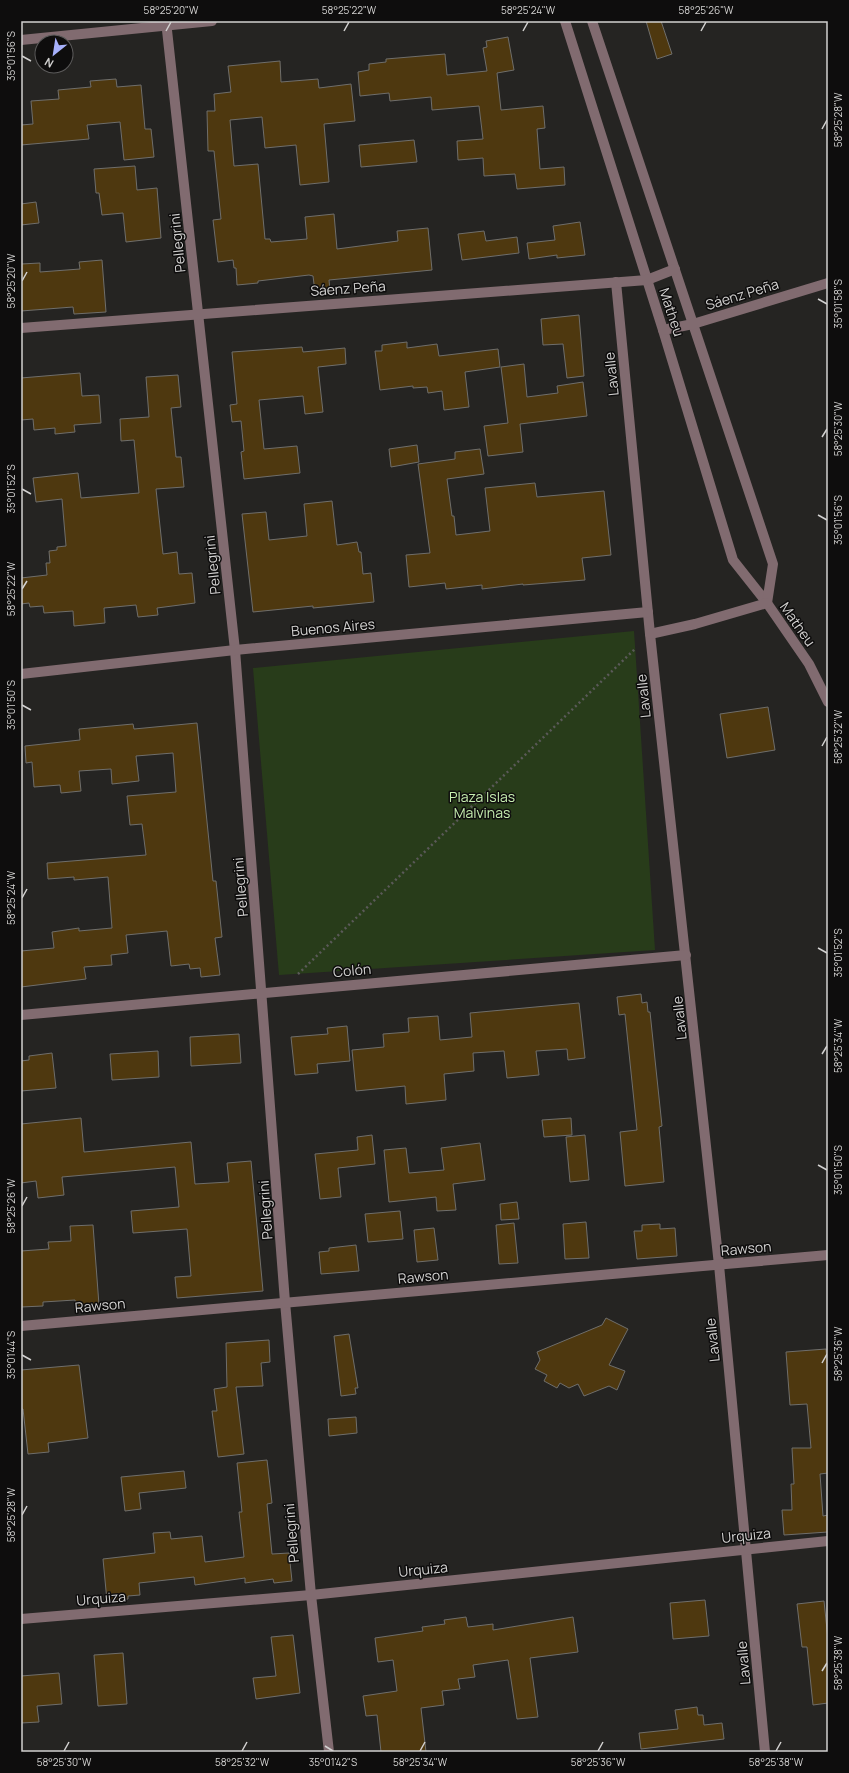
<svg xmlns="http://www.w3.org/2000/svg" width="849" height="1773" font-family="Manrope,sans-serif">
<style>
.green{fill:#283c1a}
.building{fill:#4e380f;stroke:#6f6e6b}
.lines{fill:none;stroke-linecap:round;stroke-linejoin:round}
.path{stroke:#5b5a59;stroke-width:2.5;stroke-dasharray:2 3;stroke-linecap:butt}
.minor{stroke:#816b70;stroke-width:10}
.ticks{fill:none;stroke:#d2d1d0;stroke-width:1.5}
.labels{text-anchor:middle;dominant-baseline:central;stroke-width:3;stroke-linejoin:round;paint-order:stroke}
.street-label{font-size:14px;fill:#d2d1d0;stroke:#0e0d0d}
.park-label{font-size:14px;fill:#c6eeaf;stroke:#0e0d0d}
.neatline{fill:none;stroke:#d2d1d0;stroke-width:1.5}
.ticks-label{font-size:10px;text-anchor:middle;fill:#d2d1d0}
</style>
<rect width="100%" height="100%" fill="#252422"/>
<path class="green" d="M634,631L655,950L279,975L253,668Z"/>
<g class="building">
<path d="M646,21H661L672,54L657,59Z"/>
<path d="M508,37L514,70L497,73L501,110L543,106L545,128L537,129L540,169L564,167L565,185L517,189L515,174L484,176L483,158L458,160L457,141L483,139L479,106L432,110L431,97L390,101L389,93L360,96L358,72L369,70V64L386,62V59L445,54L447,75L487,71L483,48L487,47L486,41Z"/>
<path d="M280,61L281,82L318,79L319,88L351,84L355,121L324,124L329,182L300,185L296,145L265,148L262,117L230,120L234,166L258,164L265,239H270L271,242L307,239L305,217L334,214L337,249L398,241L397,231L428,228L432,270L329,280L330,291L315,292L313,276L309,275L258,281V283L237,285L236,268H234L233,260L218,262L213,220L221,219L214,151H208L207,111H215L214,94L231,92L228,66Z"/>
<path d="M116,79L117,87L141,85L145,129H151L154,157L124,160L120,122L87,125L89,139L21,145V125L33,124L31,101L59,99L58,90L91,87L90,81Z"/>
<path d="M414,140L417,162L361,167L359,145Z"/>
<path d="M135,166L137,190L157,188L161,238L126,242L123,213L102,215L99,193H96L94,169Z"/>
<path d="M36,202L39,223L21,225V204Z"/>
<path d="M580,222L585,255L557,258V255L529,259L527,243L555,240L553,226Z"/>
<path d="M484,231L486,241L517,237L519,253L462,260L458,234Z"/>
<path d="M102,260L106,312L74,314L73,307L21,311V264L40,263V272L80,269L79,262Z"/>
<path d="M579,315L584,376L567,378L563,344L543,345L541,319Z"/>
<path d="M407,342V348L437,344L439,356L498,349L500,367L465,372L469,407L444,410L442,391L428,393L427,387L413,388V386L380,390L375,351H382V345Z"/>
<path d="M302,347L303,352L345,348L346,364L318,367L323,412L305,414L303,396L259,400L264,449L297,446L300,473L244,479L241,452L244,451L241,421L232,422L230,405L237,404L232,352Z"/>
<path d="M524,364L527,397L558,393L557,386L583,382L587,416L520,424L523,452L488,456L484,426L508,423L501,367Z"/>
<path d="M80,373L82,396L99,395L101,423L74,425L75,432L55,434V428L34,430L33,419L21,420V378Z"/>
<path d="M178,375L181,407L171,408L176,457H181L184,487L156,489L163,554L177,552L179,574L192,573L195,603L157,608L158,615L138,617L136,605L104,608L105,623L74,626L73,611L44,613L43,606L30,607L29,603L21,604V578L47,575L46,563H50L49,551L57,550V547L66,546L62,499L36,502L33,478L78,473L81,498L139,493L134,440L121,441L120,419L149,417L146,377Z"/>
<path d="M417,445L419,462L391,467L389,449Z"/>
<path d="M480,449L484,474L447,479L452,516H454L456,535L490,531L485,488L535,483L537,497L604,491L611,555L582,558L585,580L523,585V584L482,589V585L446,589L445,583L409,587L406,555L430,553L418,464L455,459V452Z"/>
<path d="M332,501L337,545L357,542L359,552H361L363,574L371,573L374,602L313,608V606L253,612L242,514L266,512L269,540L307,536L304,504Z"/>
<path d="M768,707L775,750L727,758L720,714Z"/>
<path d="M197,723L213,881H216L222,937L215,938L220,975L201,977L200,968L190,969L189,964L171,966L167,931L126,935L128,953L111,955L112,965L84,967L86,979L21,987V951L54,948L52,932L79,928V931L112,928L108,877L74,880V877L48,879L47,863L146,855L142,824L130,825L127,796L176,792L173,753L136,756L139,781L112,784L111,769L79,771L81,791L61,793L60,785L34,787L32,762L26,763L25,746L80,740L79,729L133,724L134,729Z"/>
<path d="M641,994L642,1003L647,1002L648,1012H650L662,1126L659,1127L664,1182L625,1186L620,1132L637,1130L625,1014L619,1015L617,997Z"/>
<path d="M579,1003L585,1058L568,1060L567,1049L536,1051L539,1075L507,1078L504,1051L473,1053L474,1071L444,1074L446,1100L406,1104L405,1086L356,1091L352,1050L384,1047L383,1034L409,1032L408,1018L438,1016L440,1040L472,1037L470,1013Z"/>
<path d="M347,1026L350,1061L317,1064L318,1073L295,1075L291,1037L328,1034L327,1028Z"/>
<path d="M239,1034L241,1063L191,1066L190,1037Z"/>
<path d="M158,1051L159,1077L112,1080L110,1054Z"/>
<path d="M52,1053L56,1088L21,1091V1061L29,1060V1056Z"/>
<path d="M81,1118L84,1152L191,1142L195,1184L229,1182L227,1163L251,1161L263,1291L177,1298L175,1277L191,1276L187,1229L133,1233L131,1211L179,1207L175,1167L62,1177L64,1195L38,1198L36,1181L21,1183V1124Z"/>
<path d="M571,1118L572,1135L544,1137L542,1120Z"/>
<path d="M372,1135L375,1164L338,1168L341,1197L320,1199L315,1154L358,1150L357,1137Z"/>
<path d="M585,1135L589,1180L570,1182L566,1137Z"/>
<path d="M480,1143L485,1180L453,1184L456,1210L437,1211L436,1197L389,1202L384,1150L406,1148L409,1173L444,1170L441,1148Z"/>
<path d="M517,1202L519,1219L501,1220L500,1204Z"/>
<path d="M400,1211L403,1239L368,1242L365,1214Z"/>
<path d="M586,1222L589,1258L565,1259L563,1224Z"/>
<path d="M514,1223L518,1263L499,1264L496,1225Z"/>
<path d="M660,1224V1229L675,1228L677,1256L637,1259L634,1231H642V1225Z"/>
<path d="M93,1225L99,1305L76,1307L75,1300L43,1302V1306L21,1307V1251L49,1249L48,1242L71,1241L70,1226Z"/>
<path d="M434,1228L438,1260L417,1262L414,1230Z"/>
<path d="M356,1245L359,1271L321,1274L319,1252L329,1251V1248Z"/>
<path d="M606,1318L628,1329L609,1365L625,1371L617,1390L609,1386L584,1396L578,1384L569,1388L560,1383L557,1388L544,1381L547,1375L535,1369L540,1360L537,1352L602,1325Z"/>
<path d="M349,1334L358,1388H355L356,1394L341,1396L334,1336Z"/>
<path d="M269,1340L270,1362L261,1363L263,1386L236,1387L244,1454L218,1457L212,1411H217L214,1389L227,1387L226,1343Z"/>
<path d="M826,1349L828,1370V1473L820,1474L823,1516L828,1515V1532L784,1535L782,1510H792L791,1484H794L792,1448H811L807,1404L790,1405L786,1352Z"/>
<path d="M79,1365L88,1438L48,1443L49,1452L28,1454L23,1409H21V1370Z"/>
<path d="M356,1417L357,1433L329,1436L328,1419Z"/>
<path d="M267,1460L272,1503L267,1504L272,1554L289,1553L292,1581L274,1583L273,1579L245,1583V1578L195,1585L194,1577L139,1583L140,1595L128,1596V1599L107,1601L103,1559L155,1553L153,1533L170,1532L171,1539L202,1536L205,1562L244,1557L239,1512H242L237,1463Z"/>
<path d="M184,1471L186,1488L139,1493L141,1509L125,1511L121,1477Z"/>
<path d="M705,1600L709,1636L673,1639L670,1603Z"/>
<path d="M824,1601L828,1639V1703L813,1705L807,1647H802L797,1604Z"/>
<path d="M466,1617L468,1627L493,1624V1630L573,1617L578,1652L530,1658L538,1717L517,1719L508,1660L473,1665L475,1677L458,1679L460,1689L442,1691L444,1705L421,1708L426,1752H381L377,1715L366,1716L363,1696L397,1691L393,1660L378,1662L375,1638L423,1631L422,1627L445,1624L444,1620Z"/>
<path d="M293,1635L300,1693L256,1699L253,1678L276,1676L271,1637Z"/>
<path d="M123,1653L127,1704L98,1706L94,1655Z"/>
<path d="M59,1673L62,1704L37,1706L39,1722L21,1723V1676Z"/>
<path d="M697,1707L698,1715H703L704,1725L722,1723L724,1739L641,1749L639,1733L678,1729L675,1710Z"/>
</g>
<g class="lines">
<path class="path" d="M298,974L636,648"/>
<g class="minor">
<path d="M166,21L235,650L285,1302L311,1595L329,1752"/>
<path d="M565,21L663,330L733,560L767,603L809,664L828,702"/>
<path d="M592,21L773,564L767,603"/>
<path d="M21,40L212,21"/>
<path d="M616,282L650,634L719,1265L765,1752"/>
<path d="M21,328L647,280L675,269"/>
<path d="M663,330L693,324L828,283"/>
<path d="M650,634L695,624L767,603"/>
<path d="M21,674L235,650L648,612"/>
<path d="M21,1015L686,955"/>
<path d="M21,1326L828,1255"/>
<path d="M21,1619L311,1595L828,1541"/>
</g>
</g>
<path class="ticks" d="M166,31L171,22M344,31L349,22M523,31L528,22M701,31L706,22M22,56L31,61M822,129L827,120M22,281L27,272M818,299L827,304M822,437L827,429M22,489L31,494M818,515L827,520M22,589L27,581M22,705L31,710M822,746L827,737M22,898L27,889M818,948L827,953M822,1054L827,1046M818,1165L827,1170M22,1206L27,1197M22,1355L31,1360M822,1363L827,1354M22,1515L27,1506M822,1671L827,1663M325,1746L333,1751M64,1751L69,1742M242,1751L247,1742M420,1751L425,1742M598,1751L603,1742M776,1751L781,1742"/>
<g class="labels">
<g class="street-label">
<text transform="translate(177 243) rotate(-96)">Pellegrini</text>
<text transform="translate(348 288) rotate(-4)">Sáenz Peña</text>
<text transform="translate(742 294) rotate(-17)">Sáenz Peña</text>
<text transform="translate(672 312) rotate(72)">Matheu</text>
<text transform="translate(611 374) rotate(-96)">Lavalle</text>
<text transform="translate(212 565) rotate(-96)">Pellegrini</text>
<text transform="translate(798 624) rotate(55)">Matheu</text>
<text transform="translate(333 627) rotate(-5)">Buenos Aires</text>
<text transform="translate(643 696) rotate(-96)">Lavalle</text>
<text transform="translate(240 887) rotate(-95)">Pellegrini</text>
<text transform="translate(352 970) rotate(-5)">Colón</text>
<text transform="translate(679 1018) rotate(-96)">Lavalle</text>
<text transform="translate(265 1210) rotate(-94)">Pellegrini</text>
<text transform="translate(746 1248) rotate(-5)">Rawson</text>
<text transform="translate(423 1276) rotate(-5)">Rawson</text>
<text transform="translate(100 1305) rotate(-5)">Rawson</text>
<text transform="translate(712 1340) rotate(-96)">Lavalle</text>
<text transform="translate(291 1533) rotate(-95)">Pellegrini</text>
<text transform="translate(746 1535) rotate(-6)">Urquiza</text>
<text transform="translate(423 1569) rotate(-6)">Urquiza</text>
<text transform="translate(101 1598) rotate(-5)">Urquiza</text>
<text transform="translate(743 1663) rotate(-95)">Lavalle</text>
</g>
<g class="park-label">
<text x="482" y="796">Plaza Islas<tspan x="482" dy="16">Malvinas</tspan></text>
</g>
</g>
<rect width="849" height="1773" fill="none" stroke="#0e0d0d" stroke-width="44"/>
<g transform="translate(54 54) rotate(210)"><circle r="19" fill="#0e0d0d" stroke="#5c5b5b"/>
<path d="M0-3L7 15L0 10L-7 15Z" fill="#a7b1fc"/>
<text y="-6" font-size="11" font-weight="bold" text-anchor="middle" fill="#d2d1d0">N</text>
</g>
<rect x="22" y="22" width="805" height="1729" class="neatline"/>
<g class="ticks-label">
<text x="171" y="14">58°25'20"W</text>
<text x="349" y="14">58°25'22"W</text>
<text x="528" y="14">58°25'24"W</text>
<text x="706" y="14">58°25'26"W</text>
<text transform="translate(11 56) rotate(-90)" y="4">35°01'56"S</text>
<text transform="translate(838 120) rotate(-90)" y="4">58°25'28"W</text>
<text transform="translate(11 281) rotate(-90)" y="4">58°25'20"W</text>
<text transform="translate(838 304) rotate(-90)" y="4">35°01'58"S</text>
<text transform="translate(838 429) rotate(-90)" y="4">58°25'30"W</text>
<text transform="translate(11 489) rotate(-90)" y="4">35°01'52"S</text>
<text transform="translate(838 520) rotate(-90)" y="4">35°01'56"S</text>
<text transform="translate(11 589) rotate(-90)" y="4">58°25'22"W</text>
<text transform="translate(11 705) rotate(-90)" y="4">35°01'50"S</text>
<text transform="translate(838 737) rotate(-90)" y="4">58°25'32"W</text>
<text transform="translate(11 898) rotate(-90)" y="4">58°25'24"W</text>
<text transform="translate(838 953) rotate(-90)" y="4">35°01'52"S</text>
<text transform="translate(838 1046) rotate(-90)" y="4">58°25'34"W</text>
<text transform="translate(838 1170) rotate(-90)" y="4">35°01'50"S</text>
<text transform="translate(11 1206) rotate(-90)" y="4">58°25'26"W</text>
<text transform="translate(838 1354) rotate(-90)" y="4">58°25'36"W</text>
<text transform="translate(11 1355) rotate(-90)" y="4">35°01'44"S</text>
<text transform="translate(11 1515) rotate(-90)" y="4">58°25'28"W</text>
<text transform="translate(838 1663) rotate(-90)" y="4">58°25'38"W</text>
<text x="64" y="1766">58°25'30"W</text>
<text x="242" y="1766">58°25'32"W</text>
<text x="333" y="1766">35°01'42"S</text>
<text x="420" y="1766">58°25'34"W</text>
<text x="598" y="1766">58°25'36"W</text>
<text x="776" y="1766">58°25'38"W</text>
</g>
</svg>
